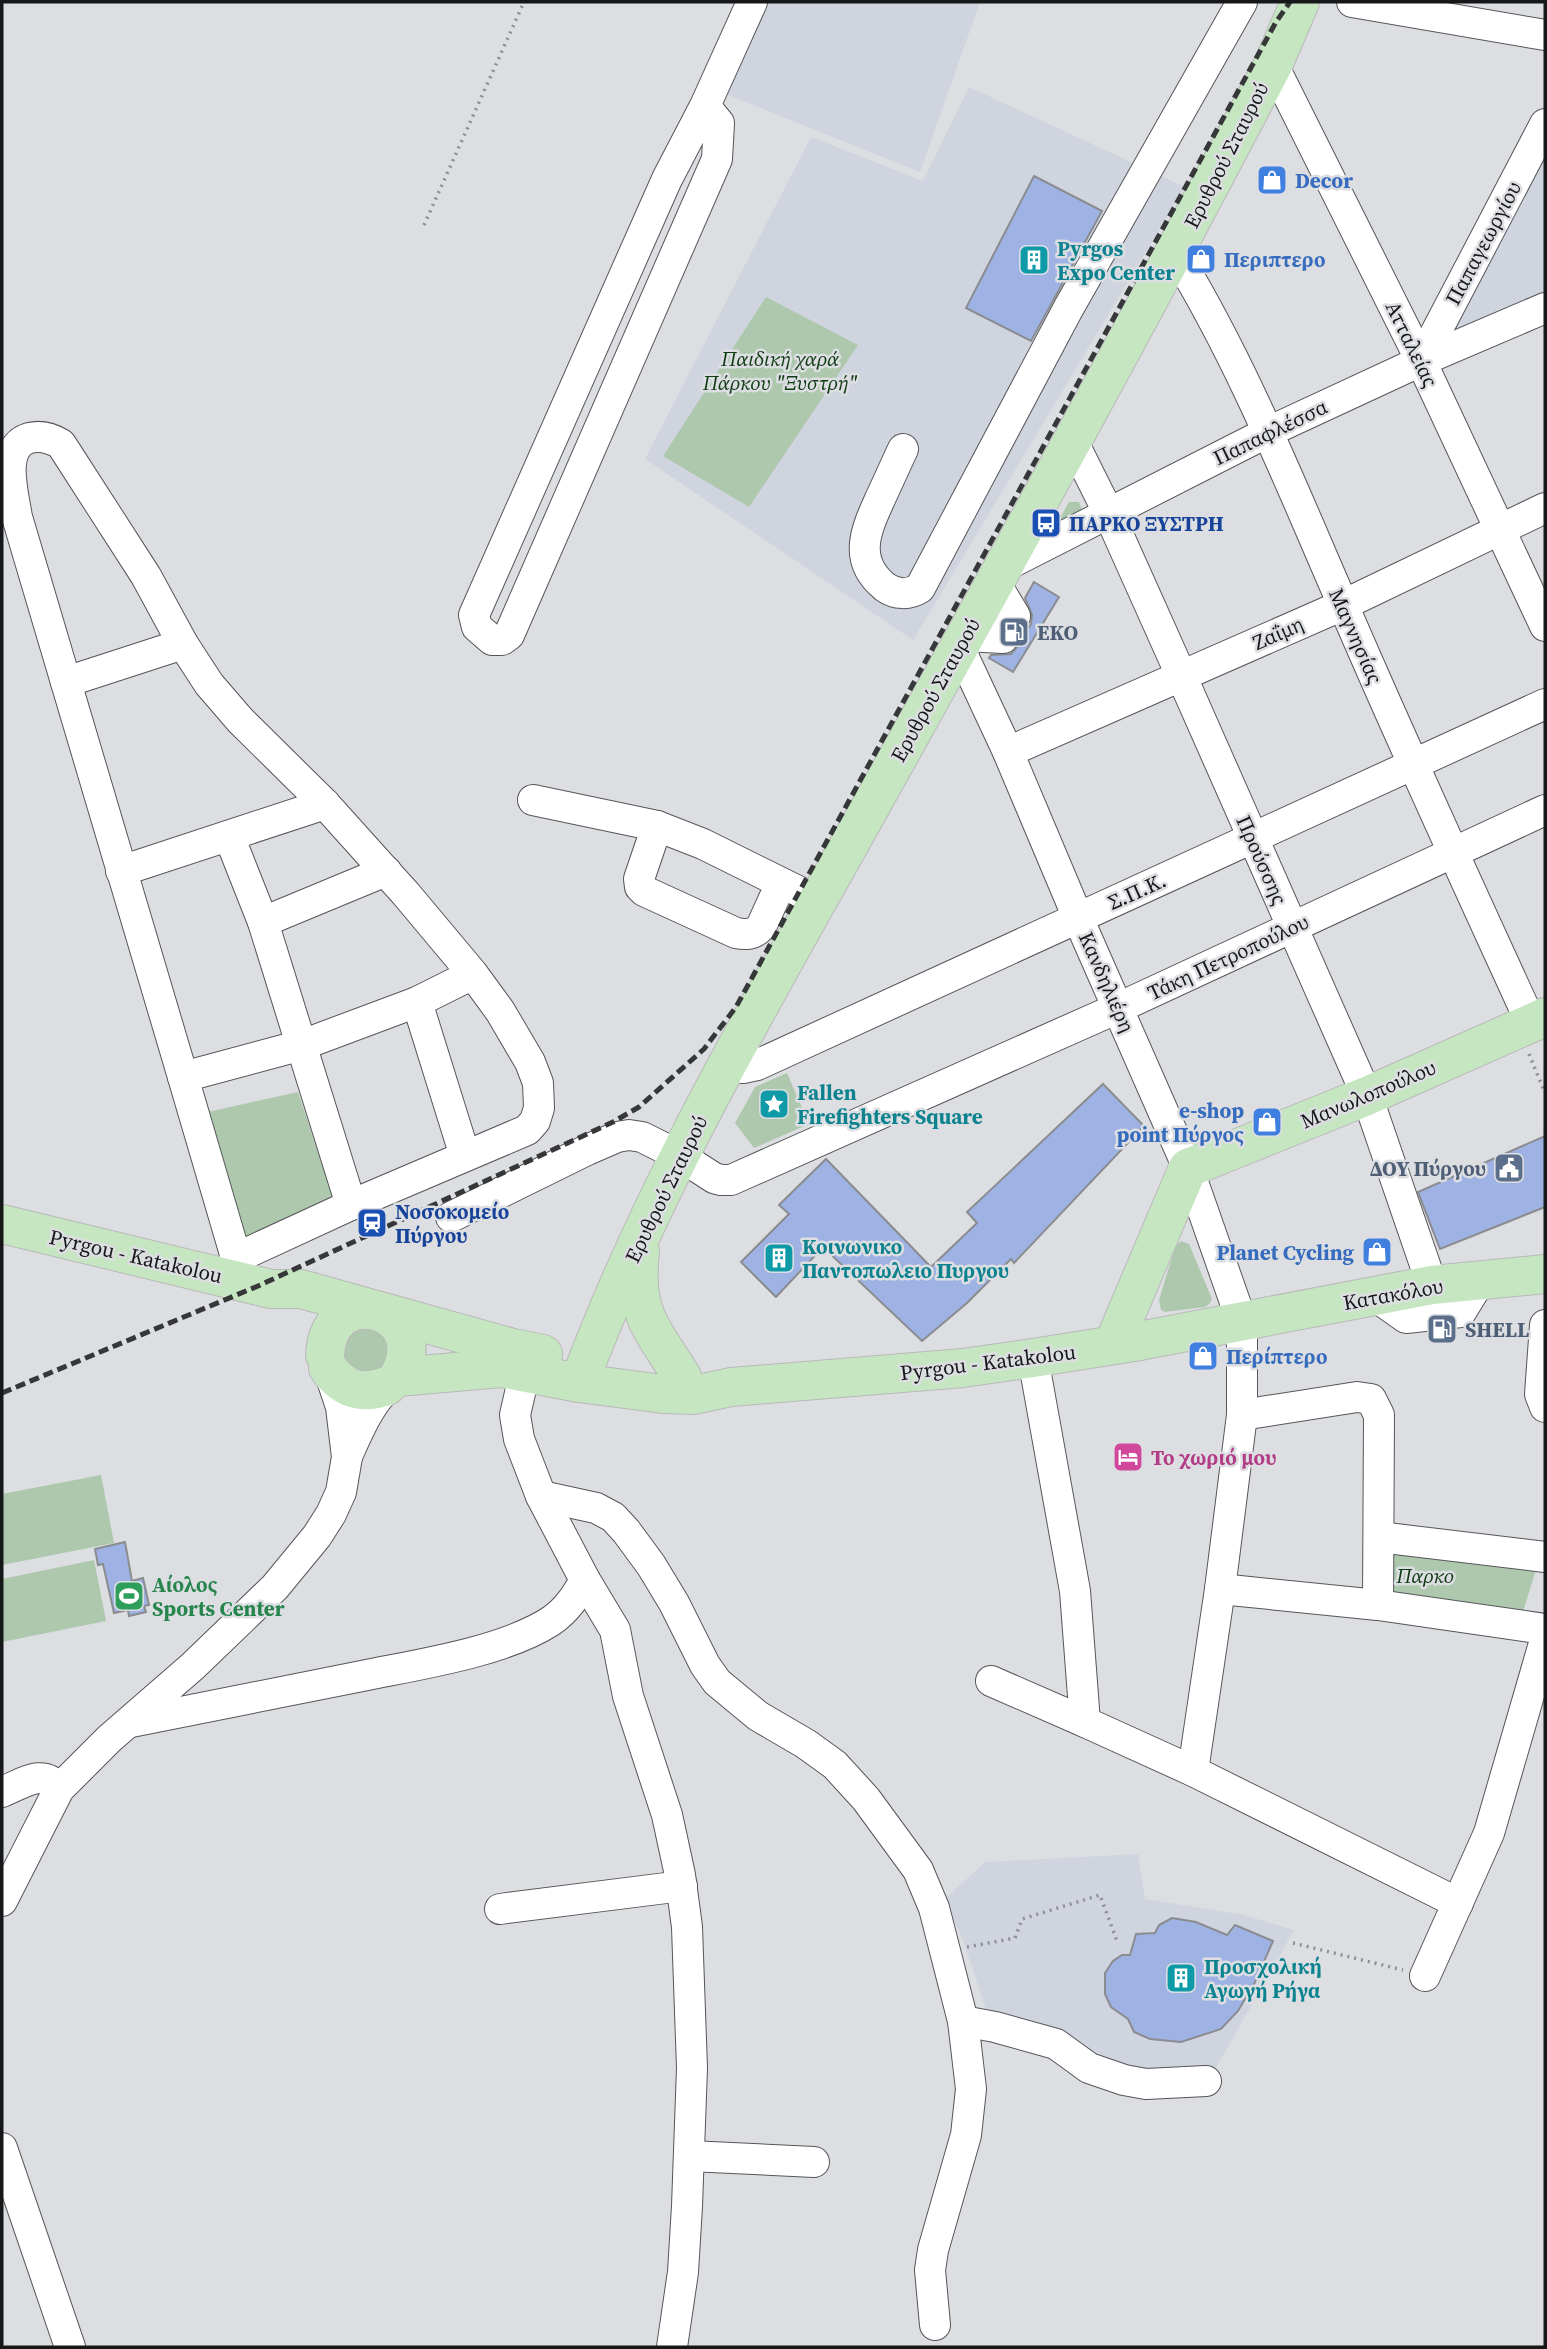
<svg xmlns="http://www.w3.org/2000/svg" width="1547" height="2349" font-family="'Source Serif 4',serif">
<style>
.built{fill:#d0d4df}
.green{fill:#adc8ad}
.building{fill:#9eb3e4;stroke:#8a8c8f;stroke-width:2}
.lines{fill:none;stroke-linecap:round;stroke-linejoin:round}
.minor-casing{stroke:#555659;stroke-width:32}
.major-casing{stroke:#b9b9ba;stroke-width:40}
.path{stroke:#8d8e91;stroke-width:3.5;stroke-dasharray:2 5;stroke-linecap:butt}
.minor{stroke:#fff;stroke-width:30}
.major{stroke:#c6e6c1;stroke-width:38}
.rail{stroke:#363738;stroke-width:5;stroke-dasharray:10 5;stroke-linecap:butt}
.labels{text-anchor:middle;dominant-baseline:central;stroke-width:5;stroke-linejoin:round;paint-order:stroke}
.street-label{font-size:21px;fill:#161718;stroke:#dddee2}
.shop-label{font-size:21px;font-weight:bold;fill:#366cbe;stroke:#dddee2;text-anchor:start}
.culture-label{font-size:21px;font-weight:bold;fill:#0d838f;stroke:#dddee2;text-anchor:start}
.park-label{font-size:21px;font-style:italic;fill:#103c14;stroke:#dddee2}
.transit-label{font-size:21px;font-weight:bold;fill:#164399;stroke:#dddee2;text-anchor:start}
.service-label{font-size:21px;font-weight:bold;fill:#4e5e75;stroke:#dddee2;text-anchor:start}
.hotel-label{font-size:21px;font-weight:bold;fill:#b23c85;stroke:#dddee2;text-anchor:start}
.leisure-label{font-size:21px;font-weight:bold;fill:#27864d;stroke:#dddee2;text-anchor:start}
</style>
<rect width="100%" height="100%" fill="#dddee2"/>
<g class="built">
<path d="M735,2H980L920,172L701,84Z"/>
<path d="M969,87L1185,187L913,640L645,459L811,137L923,181Z"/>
<path d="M1545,137V299L1433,353Z"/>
<path d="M1138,1854L1145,1899L1244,1915L1294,1930L1216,2068L1169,2075L1125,2071L989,2019L964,1943L945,1899L985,1862Z"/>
</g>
<g class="green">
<path d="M766,297L858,345L749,507L663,456Z"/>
<path d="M1069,502H1079L1086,521L1052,533Z"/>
<path d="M787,1073L809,1124L754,1148L735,1123L755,1087Z"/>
<path d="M298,1092L332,1195L325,1210L252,1239L245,1237L208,1112Z"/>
<path d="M1181,1241L1189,1244L1212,1299L1210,1303L1205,1307L1165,1312L1161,1310L1159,1300L1175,1247Z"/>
<path d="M378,1320L395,1364L349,1378L334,1341Z"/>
<path d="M101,1475L114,1543L2,1565V1494Z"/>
<path d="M1388,1545L1538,1563L1523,1612L1386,1596Z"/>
<path d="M94,1560L106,1621L2,1642V1579Z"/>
</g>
<g class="building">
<path d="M1034,176L1102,211L1031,341L966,308Z"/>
<path d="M1034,582L1059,597L1013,672L989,658L991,655L1011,654L1018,646L1031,624L1032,615L1025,598Z"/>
<path d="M1103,1084L1144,1126L1014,1263L1011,1259L967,1303L922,1341L823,1247L776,1297L741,1262L789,1214L779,1205L826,1159L931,1267L977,1223L967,1212Z"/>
<path d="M1545,1136V1207L1440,1249L1418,1192Z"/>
<path d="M125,1542L132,1581L143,1578L149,1605L144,1606L146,1612L129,1616L128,1610L114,1613L103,1564L98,1565L95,1549Z"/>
<path d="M1172,1918L1196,1922L1227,1935L1235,1925L1273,1941L1255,1982L1238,2011L1221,2029L1181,2042L1150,2039L1134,2032L1128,2019L1111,2007L1105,1994V1973L1113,1961L1122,1955H1130L1136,1934L1155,1933L1159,1925Z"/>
</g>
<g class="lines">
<g class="minor-casing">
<g id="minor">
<path d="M1352,2L1545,35"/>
<path d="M1273,65L1421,361L1545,626"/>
<path d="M705,106L719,123L717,159L509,635L502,640H492L477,627L474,615L667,179L705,106L752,2"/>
<path d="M1175,253C1243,364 1292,488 1344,607C1404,747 1468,885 1531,1023"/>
<path d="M1421,361L1545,124"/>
<path d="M1073,442L1108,512L1181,675L1367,1096L1432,1285"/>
<path d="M903,449C895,466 888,482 880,499C866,530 852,560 885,587C896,595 909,595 920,588L1068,309L1242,2"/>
<path d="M1001,568L1268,432L1421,361L1545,308"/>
<path d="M965,636L1003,638L1015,616L994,581"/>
<path d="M959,647L1008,752L1078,918L1188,1168L1242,1322V1415L1220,1589L1193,1771"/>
<path d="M66,682L183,644"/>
<path d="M1008,752L1343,605L1545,508"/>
<path d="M533,800L657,826L703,844L818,901"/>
<path d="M657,826L639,879L640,887L644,891L736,933C746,935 753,935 761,927L781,883"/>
<path d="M229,836L263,922L351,1205"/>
<path d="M121,871L325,804"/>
<path d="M263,922L386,871"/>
<path d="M417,1002L465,1156"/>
<path d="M727,1066L743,1068L757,1065L1545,704"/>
<path d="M183,1077L242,1278"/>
<path d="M451,1217L587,1150L617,1137L629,1135L642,1137L680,1156L714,1178L721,1180H731L1118,1008L1545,810"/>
<path d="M236,1258L351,1205L527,1130L535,1121L539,1108L538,1083L530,1062L500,1011L473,974L406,894L325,804L240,720L209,684L183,644L146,576L61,444C51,438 41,435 29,438C0,447 13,492 17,517L183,1077L302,1045L417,1002L473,974"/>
<path d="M1375,1296L1406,1318L1461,1312L1480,1281"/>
<path d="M1545,1325L1540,1394L1545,1407"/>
<path d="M1033,1358L1075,1591L1085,1722L1193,1771L1458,1903"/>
<path d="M525,1371L515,1415L519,1439L541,1496L585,1580L615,1630L628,1696L667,1815L680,1875L687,1927L692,2068L687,2206L683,2272L672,2347"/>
<path d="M1242,1415L1357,1397L1371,1399L1379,1415L1378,1605"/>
<path d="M348,1454C361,1425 372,1399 396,1379"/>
<path d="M541,1496L596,1508L613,1517L626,1531L651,1565L674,1603L705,1665L717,1682L758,1716L806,1744L835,1765L866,1799L918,1870L934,1908L963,2021L971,2089L966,2135L933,2250L930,2270L935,2325"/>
<path d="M1379,1537L1545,1557"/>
<path d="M1220,1589L1378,1605L1545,1629"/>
<path d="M991,1681L1085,1722"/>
<path d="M131,1722C209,1706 288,1691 367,1675C422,1664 505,1651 551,1621C567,1610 576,1596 585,1580"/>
<path d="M2,1792C22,1784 43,1767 59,1789"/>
<path d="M2,1901L59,1789L109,1739L193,1666L275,1587L317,1536L331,1514L341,1492L347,1457L341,1407L327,1365"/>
<path d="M500,1909L682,1886"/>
<path d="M1425,1976L1489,1833L1545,1640"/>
<path d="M963,2021L995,2027L1056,2044L1089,2068L1124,2080L1146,2084L1206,2081"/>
<path d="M2,2148L70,2347"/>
<path d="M689,2156L814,2162"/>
</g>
</g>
<g class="major-casing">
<g id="major">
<path d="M2,1224L271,1289H301L513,1348L543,1354"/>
<path d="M640,1252C633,1314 652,1328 682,1377"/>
<path d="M1113,1345L1188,1168L1367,1096L1545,1017"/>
<path d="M325,1355C329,1277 437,1310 398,1377"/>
<path d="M328,1368C344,1390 362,1395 387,1386"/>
<path d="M398,1377L501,1368L579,1383L663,1394L694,1395L731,1387L963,1368L1033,1358L1134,1342L1432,1285L1545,1274"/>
<path d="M579,1383C655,1179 768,991 873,802C1009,558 1144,313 1273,65L1300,2"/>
</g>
</g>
<g class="path">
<path d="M424,225L524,2"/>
<path d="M1529,1054L1545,1093"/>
<path d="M1293,1943L1403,1970"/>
<path d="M967,1947L1015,1938L1022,1919L1100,1895L1117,1941"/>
</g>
<use href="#minor" class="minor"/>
<use href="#major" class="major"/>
<path class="rail" d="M2,1393L258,1286L613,1122L639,1107L704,1049L736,1007L1276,22L1290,2"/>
</g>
<defs>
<g id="shop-square" transform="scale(1.575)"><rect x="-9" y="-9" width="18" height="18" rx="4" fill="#3f7fe0" stroke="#dddee2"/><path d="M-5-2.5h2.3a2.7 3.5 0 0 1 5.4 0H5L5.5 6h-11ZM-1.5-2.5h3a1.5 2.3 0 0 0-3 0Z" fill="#fff"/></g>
<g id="building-square" transform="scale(1.575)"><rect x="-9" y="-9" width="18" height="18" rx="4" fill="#0f9aa8" stroke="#dddee2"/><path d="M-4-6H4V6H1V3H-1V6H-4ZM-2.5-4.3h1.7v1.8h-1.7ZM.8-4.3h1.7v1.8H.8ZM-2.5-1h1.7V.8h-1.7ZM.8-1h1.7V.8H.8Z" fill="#fff"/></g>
<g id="bus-square" transform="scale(1.575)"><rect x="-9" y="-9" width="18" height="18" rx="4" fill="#1a4fb4" stroke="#dddee2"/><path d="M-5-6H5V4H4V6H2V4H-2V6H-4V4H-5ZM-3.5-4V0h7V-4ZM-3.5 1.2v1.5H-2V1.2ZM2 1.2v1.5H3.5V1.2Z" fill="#fff"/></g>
<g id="fuel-square" transform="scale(1.575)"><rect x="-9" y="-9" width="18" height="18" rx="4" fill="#5c6f8a" stroke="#dddee2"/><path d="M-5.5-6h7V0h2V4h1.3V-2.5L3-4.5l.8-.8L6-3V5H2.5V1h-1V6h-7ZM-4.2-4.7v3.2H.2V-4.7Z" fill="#fff"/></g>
<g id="sight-square" transform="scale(1.575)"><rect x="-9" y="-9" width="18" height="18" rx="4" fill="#0f9aa8" stroke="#dddee2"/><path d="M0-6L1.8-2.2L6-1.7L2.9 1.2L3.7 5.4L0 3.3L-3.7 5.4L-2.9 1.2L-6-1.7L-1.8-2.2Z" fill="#fff"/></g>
<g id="civic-square" transform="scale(1.575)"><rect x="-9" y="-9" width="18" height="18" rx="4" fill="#5c6f8a" stroke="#dddee2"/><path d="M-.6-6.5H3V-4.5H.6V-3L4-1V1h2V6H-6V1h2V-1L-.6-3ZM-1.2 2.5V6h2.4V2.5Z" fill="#fff"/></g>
<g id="station-square" transform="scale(1.575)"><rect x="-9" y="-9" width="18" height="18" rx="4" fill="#1a4fb4" stroke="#dddee2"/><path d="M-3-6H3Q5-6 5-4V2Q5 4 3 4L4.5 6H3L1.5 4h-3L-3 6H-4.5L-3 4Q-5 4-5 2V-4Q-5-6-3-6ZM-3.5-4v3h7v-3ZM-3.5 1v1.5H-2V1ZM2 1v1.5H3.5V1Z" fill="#fff"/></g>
<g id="hotel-square" transform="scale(1.575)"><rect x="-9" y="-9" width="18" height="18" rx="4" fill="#d1479c" stroke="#dddee2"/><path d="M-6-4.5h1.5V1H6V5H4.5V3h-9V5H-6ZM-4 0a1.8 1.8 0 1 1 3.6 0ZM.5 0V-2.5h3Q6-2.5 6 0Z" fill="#fff"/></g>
<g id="stadium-square" transform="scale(1.575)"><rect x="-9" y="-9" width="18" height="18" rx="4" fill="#2e9e5b" stroke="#dddee2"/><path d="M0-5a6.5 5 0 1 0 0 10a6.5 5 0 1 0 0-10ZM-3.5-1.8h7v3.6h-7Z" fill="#fff"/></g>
</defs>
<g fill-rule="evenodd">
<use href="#shop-square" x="1272" y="180"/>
<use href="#shop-square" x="1201" y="259"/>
<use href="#building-square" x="1034" y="260"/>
<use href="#bus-square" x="1046" y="523"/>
<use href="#fuel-square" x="1014" y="632"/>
<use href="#sight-square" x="774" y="1104"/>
<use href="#shop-square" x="1267" y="1122"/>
<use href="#civic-square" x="1509" y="1168"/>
<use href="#station-square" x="372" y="1223"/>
<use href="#shop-square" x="1377" y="1252"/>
<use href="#building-square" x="779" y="1258"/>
<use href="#fuel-square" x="1442" y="1329"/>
<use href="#shop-square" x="1203" y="1356"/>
<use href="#hotel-square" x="1128" y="1457"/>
<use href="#stadium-square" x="129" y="1596"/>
<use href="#building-square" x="1181" y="1978"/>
</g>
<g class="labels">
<g class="street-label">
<text transform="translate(1226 155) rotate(-63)">Ερυθρού Σταυρού</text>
<text transform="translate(1483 243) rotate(-62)">Παπαγεωργίου</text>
<text transform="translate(1412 344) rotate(64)">Ατταλείας</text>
<text transform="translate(1270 432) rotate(-26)">Παπαφλέσσα</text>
<text transform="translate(1278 633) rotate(-24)">Ζαΐμη</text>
<text transform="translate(1356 636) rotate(66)">Μαγνησίας</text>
<text transform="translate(935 690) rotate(-61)">Ερυθρού Σταυρού</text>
<text transform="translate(1262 860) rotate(66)">Προύσσης</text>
<text transform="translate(1137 891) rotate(-24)">Σ.Π.Κ.</text>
<text transform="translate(1228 957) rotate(-25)">Τάκη Πετροπούλου</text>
<text transform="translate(1107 982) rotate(66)">Κανδηλιέρη</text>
<text transform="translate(1368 1094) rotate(-23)">Μανωλοπούλου</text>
<text transform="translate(666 1189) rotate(-64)">Ερυθρού Σταυρού</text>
<text transform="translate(136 1256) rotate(13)">Pyrgou - Katakolou</text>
<text transform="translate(1393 1294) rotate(-10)">Κατακόλου</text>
<text transform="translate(988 1362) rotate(-7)">Pyrgou - Katakolou</text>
</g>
<g class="shop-label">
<text x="1295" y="180">Decor</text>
<text x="1224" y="259">Περιπτερο</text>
<text x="1244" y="1110" text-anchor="end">e-shop<tspan x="1244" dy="24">point Πύργος</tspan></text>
<text x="1354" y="1252" text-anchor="end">Planet Cycling</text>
<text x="1226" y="1356">Περίπτερο</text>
</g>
<g class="culture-label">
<text x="1057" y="248">Pyrgos<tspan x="1057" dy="24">Expo Center</tspan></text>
<text x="797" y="1092">Fallen<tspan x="797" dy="24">Firefighters Square</tspan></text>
<text x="802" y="1246">Κοινωνικο<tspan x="802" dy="24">Παντοπωλειο Πυργου</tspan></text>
<text x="1204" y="1966">Προσχολική<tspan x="1204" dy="24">Αγωγή Ρήγα</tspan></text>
</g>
<g class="park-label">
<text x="780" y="358">Παιδική χαρά<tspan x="780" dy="24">Πάρκου "Ξυστρή"</tspan></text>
<text x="1425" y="1575">Παρκο</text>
</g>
<g class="transit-label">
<text x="1069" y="523">ΠΑΡΚΟ ΞΥΣΤΡΗ</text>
<text x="395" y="1211">Νοσοκομείο<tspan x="395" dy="24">Πύργου</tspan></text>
</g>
<g class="service-label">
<text x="1037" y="632">EKO</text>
<text x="1486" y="1168" text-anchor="end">ΔΟΥ Πύργου</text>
<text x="1465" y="1329">SHELL</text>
</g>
<g class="hotel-label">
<text x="1151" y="1457">Το χωριό μου</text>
</g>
<g class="leisure-label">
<text x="152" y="1584">Αίολος<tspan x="152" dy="24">Sports Center</tspan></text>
</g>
</g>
<rect width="1547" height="2349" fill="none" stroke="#161718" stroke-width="7"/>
</svg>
